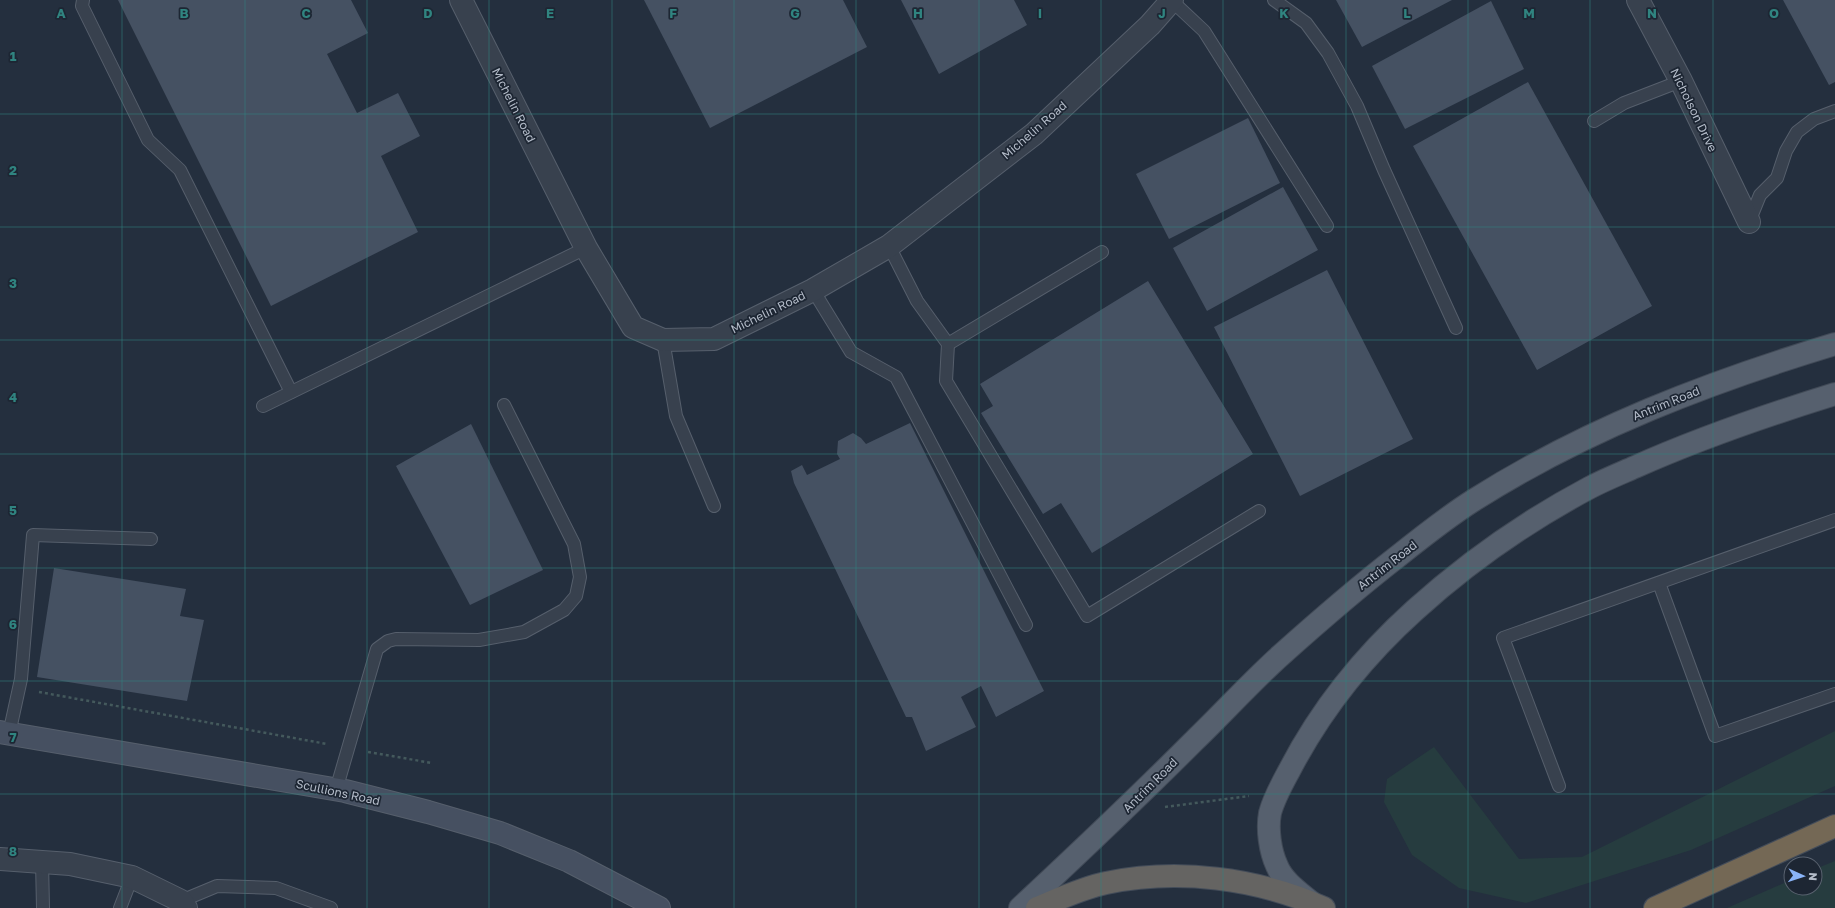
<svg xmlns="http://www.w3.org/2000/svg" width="1835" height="908" font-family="'Golos Text',sans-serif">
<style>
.green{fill:#263c3f}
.building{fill:#455162}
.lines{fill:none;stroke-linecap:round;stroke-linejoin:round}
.service-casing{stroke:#565f6c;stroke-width:14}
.minor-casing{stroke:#565f6c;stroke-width:24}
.secondary-casing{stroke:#565f6c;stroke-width:24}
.primary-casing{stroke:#414a57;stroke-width:24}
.trunk-casing{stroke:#434c59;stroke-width:24}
.motorway-casing{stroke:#434c59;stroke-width:24}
.path{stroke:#44595c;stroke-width:2.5;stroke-dasharray:3 3;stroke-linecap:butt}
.service{stroke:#38414e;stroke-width:12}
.minor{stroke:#38414e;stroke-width:22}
.secondary{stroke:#465061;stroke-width:22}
.primary{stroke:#56606e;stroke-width:22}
.trunk{stroke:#656462;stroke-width:22}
.motorway{stroke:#746855;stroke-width:22}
.grid{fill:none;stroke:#308480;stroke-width:1;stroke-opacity:0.55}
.labels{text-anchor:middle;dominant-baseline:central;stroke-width:3.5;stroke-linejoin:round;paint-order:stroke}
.street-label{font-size:12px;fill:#b4bcc9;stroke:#1d2633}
.grid-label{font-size:13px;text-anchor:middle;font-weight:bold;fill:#308480;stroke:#1d2633;stroke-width:3.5;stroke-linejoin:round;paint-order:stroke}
</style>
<rect width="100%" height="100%" fill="#242f3e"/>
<g class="green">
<path d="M1835,731V786L1691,850L1526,903L1459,888L1412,855L1384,802L1387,779L1434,747L1519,859L1582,857Z"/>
<path d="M1835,861V908H1727L1791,880V888H1815V869Z"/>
</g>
<g class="building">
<path d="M118,0H351L368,33L327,54L357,113L398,93L420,136L381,156L418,232L271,306Z"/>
<path d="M644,0H843L867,47L710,128Z"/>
<path d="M901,0H1014L1027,25L939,74Z"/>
<path d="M1336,0H1452L1362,47Z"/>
<path d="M1783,0H1835V82L1829,85Z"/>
<path d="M1491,1L1524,69L1405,129L1372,66Z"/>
<path d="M1528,82L1652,306L1537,370L1413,146Z"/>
<path d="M1248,118L1280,183L1169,239L1136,174Z"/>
<path d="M1283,187L1318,250L1207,311L1173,248Z"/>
<path d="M1327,270L1413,439L1300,496L1214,327Z"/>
<path d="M1148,281L1253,454L1092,553L1061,503L1043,514L981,413L993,406L980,384Z"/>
<path d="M910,423L1044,691L996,717L981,686L961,697L976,727L926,751L912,717H906L794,483L791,471L802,465L807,475L840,459L837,454L838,441L853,433L861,438L866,444Z"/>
<path d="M471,424L543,570L470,605L396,466Z"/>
<path d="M54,568L186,589L180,616L204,620L187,701L37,677Z"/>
</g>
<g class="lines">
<g class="service-casing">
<g id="service">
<path d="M83,0L82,6L148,140L180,170L291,392"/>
<path d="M1274,0L1306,23L1328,53L1357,106L1384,170L1456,328"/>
<path d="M1172,1L1204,31L1327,226"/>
<path d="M1594,121L1624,103L1681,81"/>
<path d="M1749,222L1760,195L1777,178L1786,151L1797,132L1814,119L1835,111"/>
<path d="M889,246L917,301L948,344L946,381L1087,616L1259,511"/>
<path d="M813,290L851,352L896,377L1026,625"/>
<path d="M663,340L676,416L714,506"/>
<path d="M948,344L1102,252"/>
<path d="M263,406L586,248"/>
<path d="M1659,583L1715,736L1835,694"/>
<path d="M9,734L21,679L33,535L151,539"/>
<path d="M1559,786L1503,638L1835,520"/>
<path d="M336,790L377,649L388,641L396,639L479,640L524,632L564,610L576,596L580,577L574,544L504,405"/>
<path d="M42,861L43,908"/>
<path d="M181,901L217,886L276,888L331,908"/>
<path d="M120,908L132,877"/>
</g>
</g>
<g class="minor-casing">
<g id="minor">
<path d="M461,0L586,248L633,327L663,340L714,339L813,290L889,246L1034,134L1150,25L1172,0"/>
<path d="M1638,0L1681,81L1749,222"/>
<path d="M0,859L70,864L132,877L181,901L186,908"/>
</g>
</g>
<g class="secondary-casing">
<path id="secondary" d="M0,732L345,791L428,812L500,833L569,861L659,908"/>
</g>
<g class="primary-casing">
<g id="primary">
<path d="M1311,902C1299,892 1283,881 1277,866C1270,851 1267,829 1270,813C1274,798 1282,784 1289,771C1320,711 1365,655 1415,610C1467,563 1527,521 1589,488C1604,480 1619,474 1635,467C1700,438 1767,415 1835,394"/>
<path d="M1020,908C1079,853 1138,797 1195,740C1224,712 1251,682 1281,655C1319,621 1357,588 1397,557C1422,537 1447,517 1474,500C1586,429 1709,382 1835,344"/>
</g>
</g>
<g class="trunk-casing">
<path id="trunk" d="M1037,908C1059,899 1082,888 1106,883C1178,868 1257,878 1324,908"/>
</g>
<g class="motorway-casing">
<path id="motorway" d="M1655,908L1835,826"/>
</g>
<g class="path">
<path d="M39,692L327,744"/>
<path d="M368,752L432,763"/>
<path d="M1165,807L1249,796"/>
</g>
<use href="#service" class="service"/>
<use href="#minor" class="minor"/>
<use href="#secondary" class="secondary"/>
<use href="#primary" class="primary"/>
<use href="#trunk" class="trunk"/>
<use href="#motorway" class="motorway"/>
</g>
<path class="grid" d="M122,0V908M245,0V908M367,0V908M489,0V908M612,0V908M734,0V908M856,0V908M979,0V908M1101,0V908M1223,0V908M1346,0V908M1468,0V908M1590,0V908M1713,0V908M0,114H1835M0,227H1835M0,340H1835M0,454H1835M0,568H1835M0,681H1835M0,794H1835"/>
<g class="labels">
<g class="street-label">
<text transform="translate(514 105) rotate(63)">Michelin Road</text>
<text transform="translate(1694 110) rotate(64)">Nicholson Drive</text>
<text transform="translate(1034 130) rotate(-41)">Michelin Road</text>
<text transform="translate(768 312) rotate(-26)">Michelin Road</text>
<text transform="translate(1666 403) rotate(-22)">Antrim Road</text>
<text transform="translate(1387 565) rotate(-38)">Antrim Road</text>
<text transform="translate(1150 785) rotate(-45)">Antrim Road</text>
<text transform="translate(338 792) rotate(12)">Scullions Road</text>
</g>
</g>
<g class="grid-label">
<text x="61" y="18">A</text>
<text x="184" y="18">B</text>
<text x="306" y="18">C</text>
<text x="428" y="18">D</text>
<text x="550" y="18">E</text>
<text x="673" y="18">F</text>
<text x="795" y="18">G</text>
<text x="918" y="18">H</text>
<text x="1040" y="18">I</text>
<text x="1162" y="18">J</text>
<text x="1284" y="18">K</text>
<text x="1407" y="18">L</text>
<text x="1529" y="18">M</text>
<text x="1652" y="18">N</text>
<text x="1774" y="18">O</text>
<text x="13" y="61">1</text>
<text x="13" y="175">2</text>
<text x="13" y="288">3</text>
<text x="13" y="402">4</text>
<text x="13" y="515">5</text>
<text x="13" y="629">6</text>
<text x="13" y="742">7</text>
<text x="13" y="856">8</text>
</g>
<g transform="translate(1803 876) rotate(93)"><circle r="19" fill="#1d2633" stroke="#59626f"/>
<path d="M0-3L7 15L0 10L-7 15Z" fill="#8ab4f8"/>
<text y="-6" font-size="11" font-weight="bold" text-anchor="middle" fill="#b4bcc9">N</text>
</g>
</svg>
